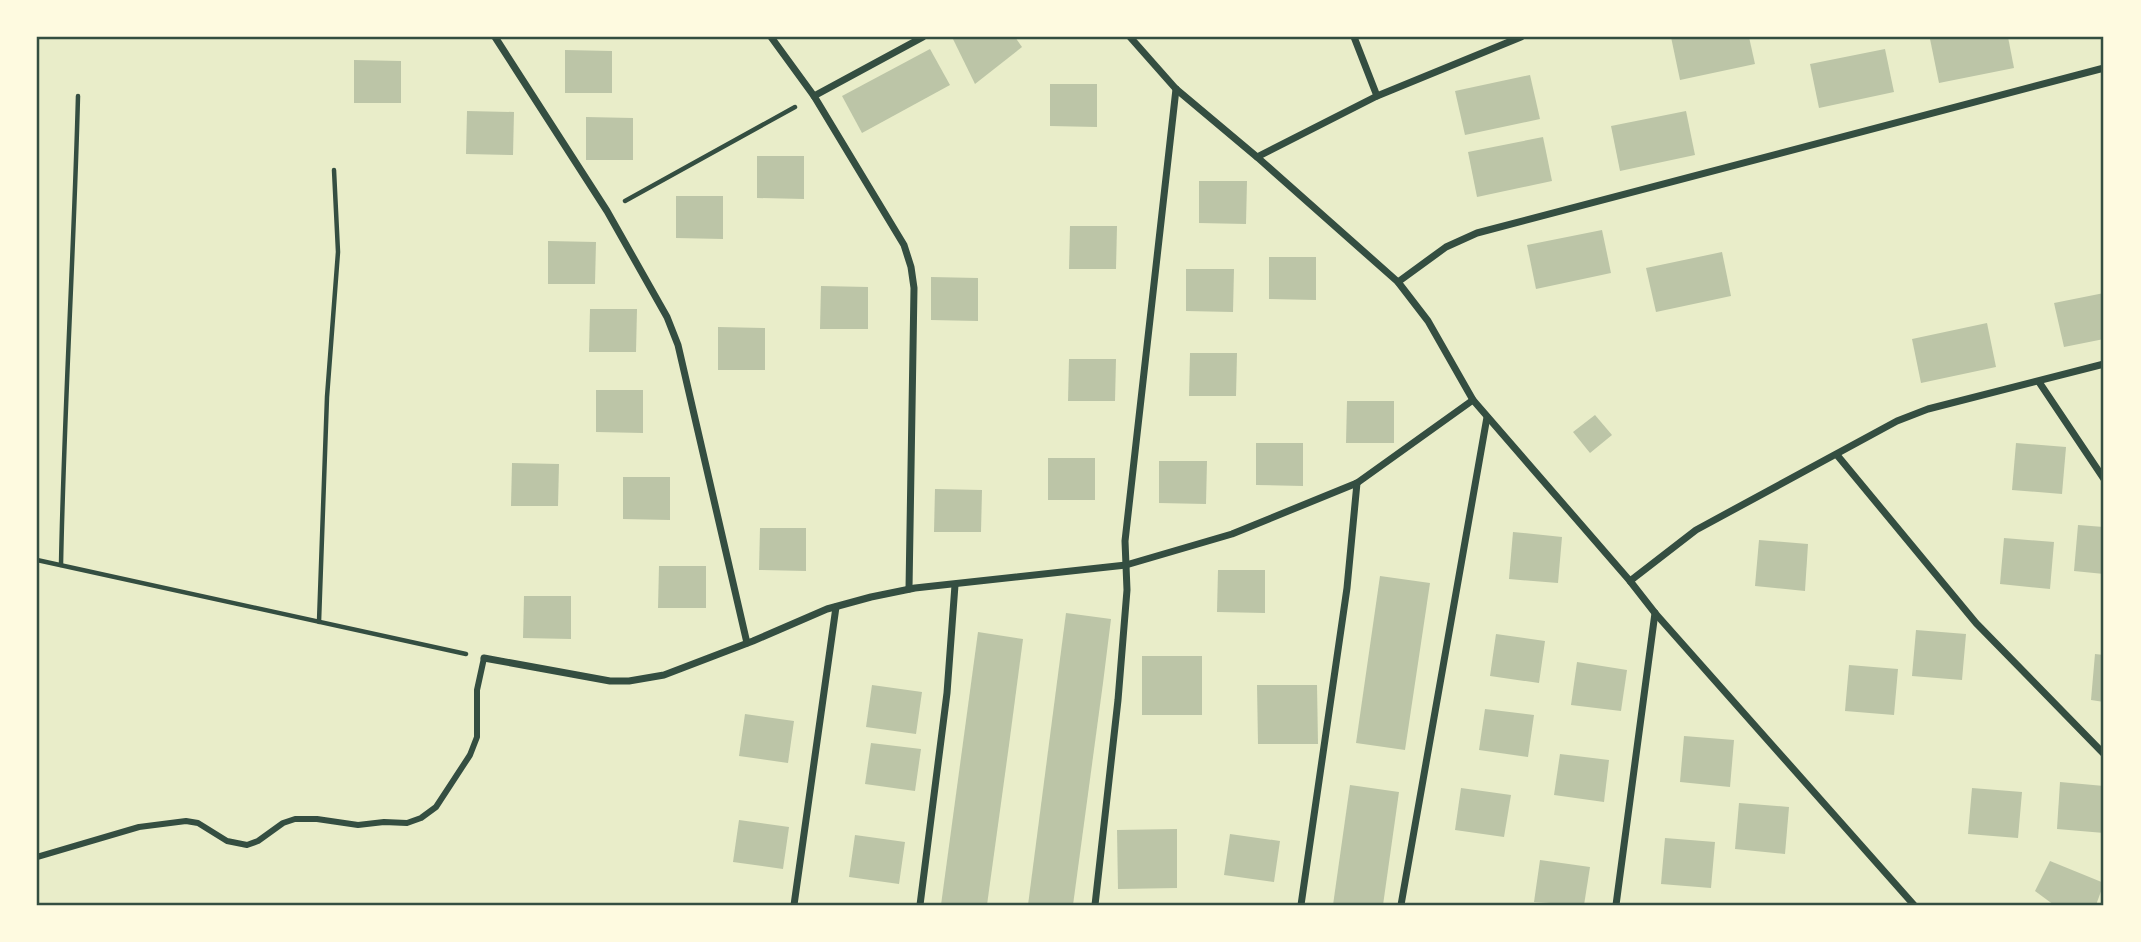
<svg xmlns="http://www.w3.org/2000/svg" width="2141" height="942" font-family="Bitter,serif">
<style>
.building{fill:#bcc5a7}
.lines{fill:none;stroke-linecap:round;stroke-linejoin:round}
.path{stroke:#344e41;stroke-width:4.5}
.pedestrian{stroke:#344e41;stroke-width:6}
.minor{stroke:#344e41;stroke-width:7}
.neatline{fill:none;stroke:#344e41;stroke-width:2.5}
</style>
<rect width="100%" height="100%" fill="#e9edc9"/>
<g class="building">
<path d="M952,37H1015L1022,47L975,84Z"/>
<path d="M1671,37H1749L1755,64L1680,80Z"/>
<path d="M1942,37H2008L2014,68L1939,83L1930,39Z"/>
<path d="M930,49L950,85L862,133L842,96Z"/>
<path d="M1885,49L1894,92L1819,108L1810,64Z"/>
<path d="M565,50L612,51V93H565Z"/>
<path d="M354,60L401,61V103H354Z"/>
<path d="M1530,75L1540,119L1465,135L1455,91Z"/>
<path d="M1050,84H1097V127L1050,126Z"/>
<path d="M467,111L514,112L513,155L466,154Z"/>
<path d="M1686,111L1695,155L1620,171L1611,126Z"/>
<path d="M586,117L633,118V160H586Z"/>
<path d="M1543,137L1552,181L1477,197L1468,152Z"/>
<path d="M757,156H804V199L757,198Z"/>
<path d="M1199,181H1247L1246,224L1199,223Z"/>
<path d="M676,196H723V239L676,238Z"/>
<path d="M1070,226H1117L1116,269H1069Z"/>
<path d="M1602,230L1611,273L1536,289L1527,245Z"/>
<path d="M548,241L596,242L595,284H548Z"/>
<path d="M1722,252L1731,296L1656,312L1646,268Z"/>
<path d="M1269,257H1316V300L1269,299Z"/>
<path d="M1186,269H1234L1233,312L1186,311Z"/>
<path d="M931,277L978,278V321L931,320Z"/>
<path d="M821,286L868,287V329H820Z"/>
<path d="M2104,293V339L2064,347L2054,303Z"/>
<path d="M590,309H637L636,352H589Z"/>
<path d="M1987,323L1996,367L1921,383L1912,339Z"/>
<path d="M718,327L765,328V370H718Z"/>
<path d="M1190,353H1237L1236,396H1189Z"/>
<path d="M1069,359H1116L1115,401H1068Z"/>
<path d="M596,390H643V433L596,432Z"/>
<path d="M1347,401H1394V443H1346Z"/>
<path d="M1595,415L1612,435L1590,453L1573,432Z"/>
<path d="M1256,443H1303V486L1256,485Z"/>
<path d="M2016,443L2066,447L2062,494L2012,490Z"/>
<rect x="1048" y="458" width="47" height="42"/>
<path d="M1159,461H1207L1206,504L1159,503Z"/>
<path d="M512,463L559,464L558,506H511Z"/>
<path d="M623,477H670V520L623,519Z"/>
<path d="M935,489L982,490L981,532H934Z"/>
<path d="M2078,525L2104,527V574L2074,571Z"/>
<path d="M760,528H806V571L759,570Z"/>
<path d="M1513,532L1562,537L1558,583L1509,579Z"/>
<path d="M2004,538L2054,542L2050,589L2000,584Z"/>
<path d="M1759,540L1808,544L1805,591L1755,586Z"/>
<path d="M659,566H706V608H658Z"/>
<path d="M1218,570H1265V613L1217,612Z"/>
<path d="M1380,576L1430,583L1405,750L1356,743Z"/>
<path d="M524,596H571V639L523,638Z"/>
<path d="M1066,613L1111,619L1103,683L1073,905H1028Z"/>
<path d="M1916,630L1966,634L1962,680L1912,676Z"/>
<path d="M978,632L1023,639L1009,745L987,905H941Z"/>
<path d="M1496,634L1545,641L1539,683L1490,676Z"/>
<path d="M2095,654L2104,655V702L2091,700Z"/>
<rect x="1142" y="656" width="60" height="59"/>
<path d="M1577,662L1627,670L1621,711L1571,705Z"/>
<path d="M1849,665L1898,669L1894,715L1845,711Z"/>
<path d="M872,685L922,692L916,734L866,727Z"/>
<path d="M1257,685H1317L1318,744H1258Z"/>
<path d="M1485,709L1534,715L1528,757L1479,750Z"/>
<path d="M745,714L794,721L788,763L739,756Z"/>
<path d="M1684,736L1734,740L1730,787L1680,782Z"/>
<path d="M871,743L921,749L915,791L865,784Z"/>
<path d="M1560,754L1609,760L1604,802L1554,795Z"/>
<path d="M2060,782L2104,786V833L2057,829Z"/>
<path d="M1350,785L1399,792L1383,905H1333Z"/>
<path d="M1461,788L1511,795L1504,837L1455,830Z"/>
<path d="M1972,788L2022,792L2018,838L1968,834Z"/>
<path d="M1739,803L1789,807L1785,854L1735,849Z"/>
<path d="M739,820L789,827L783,869L733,862Z"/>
<path d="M1177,829V888L1118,889L1117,830Z"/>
<path d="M1230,834L1280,841L1274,882L1224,875Z"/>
<path d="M855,835L905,842L899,884L849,877Z"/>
<path d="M1665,838L1715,842L1711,888L1661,884Z"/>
<path d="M1540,860L1590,867L1584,905L1534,902Z"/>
<path d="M2050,861L2104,883L2096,905H2054L2035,891Z"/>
</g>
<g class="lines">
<g class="path">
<path d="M625,201L795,107"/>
<path d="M37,560L466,654"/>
<path d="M61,565C64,409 74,253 78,96"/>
<path d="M319,622L327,397L338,252L334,170"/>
</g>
<path class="pedestrian" d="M37,857L139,827L186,821L198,823L227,841L247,845L258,841L283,823L295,819H317L358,825L384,822L407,823L421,818L436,807L470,755L477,737V690L484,658"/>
<g class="minor">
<path d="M495,37L607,211L667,317L678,345L747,643"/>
<path d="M771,37L814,96L904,245L911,267L914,288L909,589"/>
<path d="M1130,37L1176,89L1257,157L1398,282L1428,321L1473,400L1630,581L1655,613L1914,905"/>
<path d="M814,96L923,37"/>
<path d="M1377,96L1521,37"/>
<path d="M1257,157L1377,96L1354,37"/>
<path d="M1398,282L1446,247L1477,233L2104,68"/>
<path d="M2039,382L2104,479"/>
<path d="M1837,455L1976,623L2104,754"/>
<path d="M1630,581L1696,530L1897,421L1928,409L2104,364"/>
<path d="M484,658L610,681H629L664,675L753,641L827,609L871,597L915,588L1126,565L1232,534L1357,483L1473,400"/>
<path d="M794,905L836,607"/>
<path d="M920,905L947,693L955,585"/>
<path d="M1095,905L1118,700L1127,590L1125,541L1176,89"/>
<path d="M1301,905L1347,588L1357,483"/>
<path d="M1401,905L1487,417"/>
<path d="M1616,905L1655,613"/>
</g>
</g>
<rect width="2141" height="942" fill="none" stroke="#fefae0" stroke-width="77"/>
<rect x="38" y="38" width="2064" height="866" class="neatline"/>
</svg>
